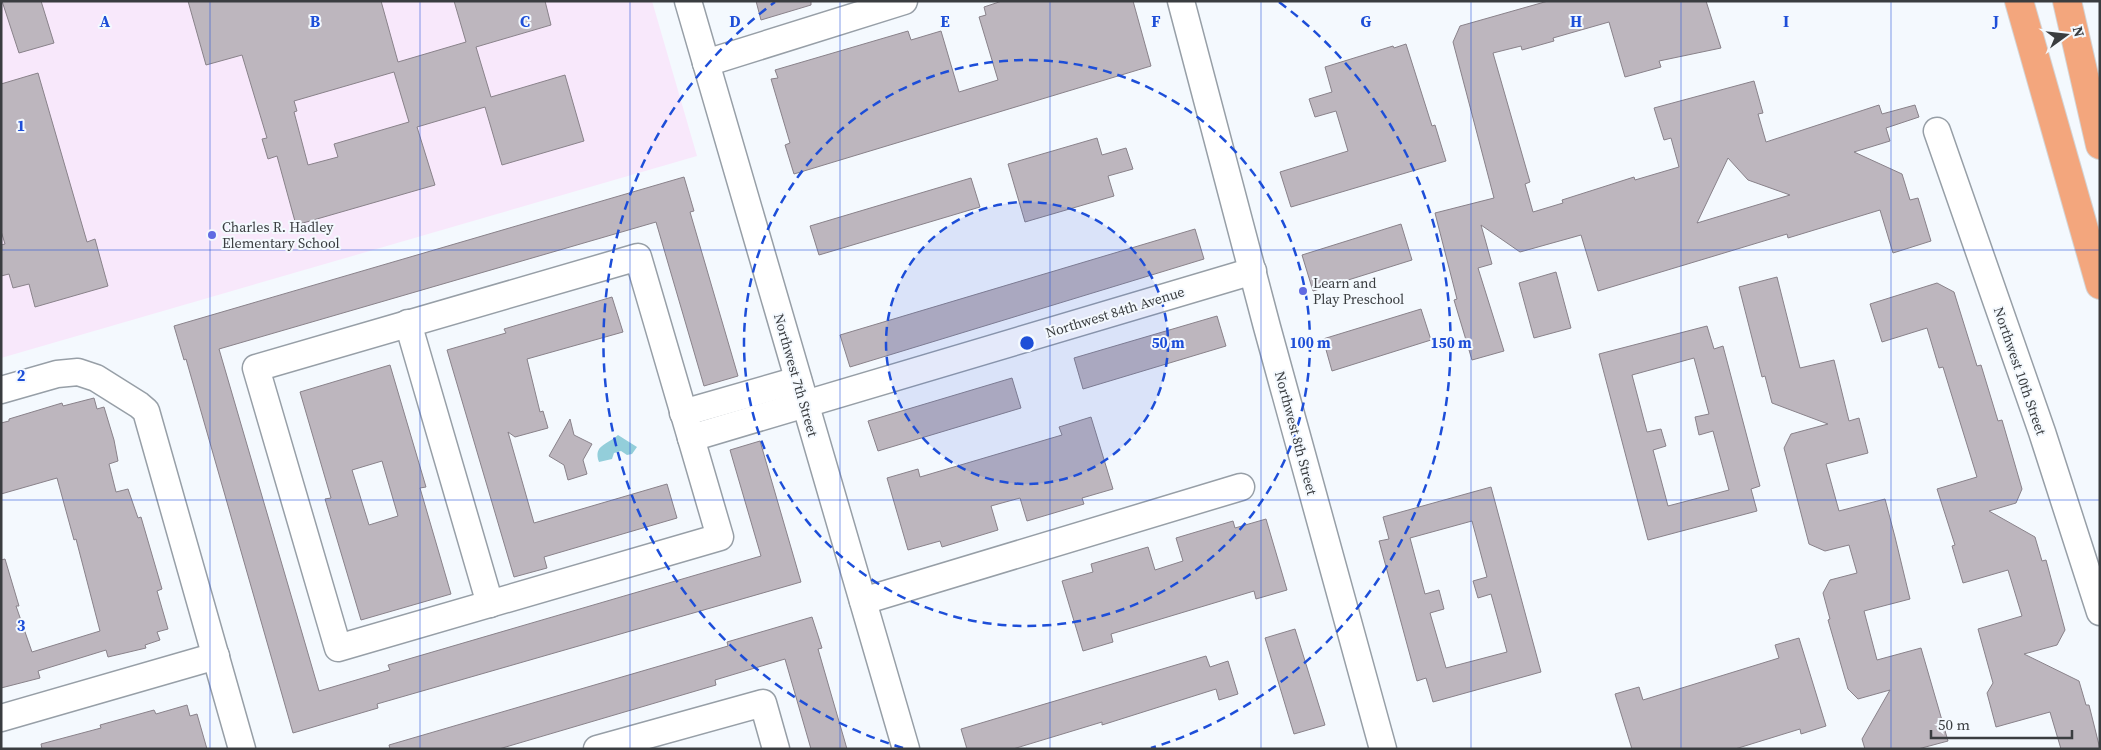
<svg xmlns="http://www.w3.org/2000/svg" width="2101" height="750" font-family="'Source Serif 4',serif">
<style>
.education{fill:#f8e8fb}
.water{fill:#93ceda}
.building{fill:#bdb6be;stroke:#89828a;fill-rule:evenodd}
.lines{fill:none;stroke-linecap:round;stroke-linejoin:round}
.minor-casing{stroke:#979fa7;stroke-width:29}
.highway-casing{stroke:#d4d4d5;stroke-width:30}
.minor{stroke:#fff;stroke-width:26}
.highway{stroke:#f3a67d;stroke-width:28}
.grid{fill:none;stroke:#1d4ed8;stroke-width:1;stroke-opacity:0.55}
.ring{fill:none;stroke:#1d4ed8;stroke-width:2.5;stroke-dasharray:9 6}
.poi-dot{fill:#5f6ae2;stroke:#f4f9fe;stroke-width:2}
.labels{text-anchor:middle;dominant-baseline:central;stroke-width:4;stroke-linejoin:round;paint-order:stroke}
.poi-label{font-size:14px;fill:#3a3d40;stroke:#f4f9fe;text-anchor:start}
.street-label{font-size:14px;fill:#3a3d40;stroke:#f4f9fe}
.grid-label{font-size:16px;text-anchor:middle;font-weight:bold;fill:#1d4ed8;stroke:#f4f9fe;stroke-width:4;stroke-linejoin:round;paint-order:stroke}
.centre{fill:#1d4ed8;stroke:#f4f9fe;stroke-width:2.5}
.ring-label{font-size:15px;text-anchor:middle;font-weight:bold;fill:#1d4ed8;stroke:#f4f9fe;stroke-width:4;stroke-linejoin:round;paint-order:stroke}
</style>
<rect width="100%" height="100%" fill="#f4f9fe"/>
<path class="education" d="M1,1H652L697,156L1,358Z"/>
<path class="water" d="M618,435L637,447L632,454L627,455L621,451L614,453L612,459L599,462C593,445 607,445 618,435Z"/>
<g class="building">
<path d="M2,1H41L54,43L19,53Z"/>
<path d="M188,1H381L398,62L466,42L454,1H545L551,25L476,47L491,97L565,75L584,141L502,165L485,107L417,127L435,185L296,225L277,156L268,159L262,139L267,138L242,55L206,65ZM394,72L409,122L334,144L338,157L308,165L294,112L297,111L294,101Z"/>
<path d="M756,1H811V5L761,20Z"/>
<path d="M1002,1H1133L1151,66L794,174L785,145L790,143L771,79L778,78L775,70L908,31L911,40L941,31L959,92L998,80L979,17L986,15L984,7Z"/>
<path d="M1548,1H1706L1721,48L1659,61L1661,67L1625,77L1609,22L1553,38L1554,41L1522,50L1521,46L1493,53L1530,182L1525,184L1533,212L1563,203L1562,200L1606,186L1634,177L1635,180L1679,167L1671,138L1664,140L1654,108L1754,81L1763,113L1758,114L1766,142L1879,105L1882,114L1915,105L1919,117L1886,128L1890,141L1854,152L1902,174L1910,200L1918,198L1931,241L1893,253L1880,210L1788,238L1787,234L1598,291L1581,235L1520,252L1481,225L1492,264L1478,268L1504,351L1472,360L1454,300L1457,299L1435,213L1494,198L1453,42L1460,26ZM1728,158L1748,180L1790,195L1697,223Z"/>
<path d="M1406,44L1432,126L1435,125L1446,161L1291,207L1280,172L1348,151L1336,111L1315,117L1309,99L1332,92L1325,67L1393,46L1394,48Z"/>
<path d="M38,73L87,242L95,239L108,286L35,307L29,284L13,288L9,274L1,276V245L5,244L1,231V84Z"/>
<path d="M1097,138L1102,155L1126,148L1133,169L1108,176L1114,196L1025,222L1008,164Z"/>
<path d="M684,177L694,211L690,212L738,376L704,386L656,222L219,349L319,691L390,670L388,665L761,556L730,450L760,441L801,582L377,704L378,708L293,733L186,359L184,360L174,326Z"/>
<path d="M971,178L980,207L819,255L810,226Z"/>
<path d="M1401,224L1412,260L1313,291L1302,255Z"/>
<path d="M1195,229L1204,259L850,367L840,335Z"/>
<path d="M1556,272L1571,328L1534,338L1519,283Z"/>
<path d="M1777,277L1800,368L1834,360L1849,421L1859,418L1868,453L1826,464L1839,511L1885,499L1895,537L1910,599L1864,611L1877,660L1921,648L1948,741L1918,749H1865L1862,739L1890,690L1858,699L1848,689L1828,620L1830,619L1823,593L1830,580L1857,573L1849,545L1825,551L1809,544L1784,448L1791,434L1828,424L1772,403L1765,376L1762,377L1739,287Z"/>
<path d="M1937,283L1954,292L1977,366L1981,365L1998,421L2002,420L2022,489L2016,503L1989,511L2035,537L2042,561L2046,560L2065,630L2057,645L2024,654L2079,681L2086,705H2089L2100,749H2061L2050,712L1996,727L1987,693L1993,683L1978,629L2022,616L2008,570L1963,583L1952,546L1955,545L1937,489L1977,477L1943,367L1939,368L1927,328L1882,342L1870,304Z"/>
<path d="M612,297L623,332L527,359L540,412L543,411L548,428L515,437L508,432L534,523L667,484L677,518L544,557L547,568L514,577L447,350L506,333L504,329Z"/>
<path d="M1421,309L1431,340L1332,371L1323,339Z"/>
<path d="M1217,316L1226,346L1083,389L1074,358Z"/>
<path d="M1707,326L1714,349L1723,346L1760,486L1751,489L1757,511L1648,540L1599,354ZM1694,358L1709,414L1695,417L1699,435L1713,431L1729,490L1668,506L1653,450L1666,446L1661,429L1647,432L1632,375Z"/>
<path d="M390,365L426,487L420,488L451,594L361,620L325,499L331,498L300,392ZM382,461L398,516L369,525L352,470Z"/>
<path d="M1012,378L1021,408L878,451L868,421Z"/>
<path d="M94,398L97,409L104,407L114,440L118,461L109,464L116,492L128,489L138,518L141,517L162,589L157,591L168,629L157,632L160,640L145,645L146,648L108,657L106,650L38,671L40,678L1,688V560L5,559L19,606H16L32,652L100,631L76,539L74,540L57,478L1,494V423L9,421V419L62,403L63,406Z"/>
<path d="M1091,417L1113,489L1082,498L1084,504L1027,521L1020,498L991,506L998,530L942,547L940,541L908,550L887,478L918,469L920,477L1062,435L1059,427Z"/>
<path d="M570,419L574,435L592,444L583,460L587,474L568,480L564,465L549,456Z"/>
<path d="M1491,487L1541,672L1433,702L1426,678L1417,681L1379,541L1389,539L1383,517ZM1472,521L1487,577L1473,581L1478,598L1491,594L1507,652L1446,668L1430,613L1444,609L1439,590L1425,594L1410,538Z"/>
<path d="M1266,519L1287,590L1256,599L1254,591L1111,634L1113,642L1083,651L1062,581L1093,572L1091,564L1148,547L1155,570L1183,561L1176,538L1233,521L1235,528Z"/>
<path d="M812,617L822,648L818,649L847,749H811L785,659L715,680L716,685L499,749H390L389,745L728,646L727,642Z"/>
<path d="M1295,629L1325,725L1294,734L1265,638Z"/>
<path d="M1799,638L1826,726L1801,734L1800,729L1735,749H1632L1615,694L1639,687L1643,700L1779,658L1775,645Z"/>
<path d="M1206,656L1210,667L1228,661L1238,694L1219,700L1216,689L1102,725V722L1013,749H967L961,729Z"/>
<path d="M187,705L190,716L197,714L207,749H42L41,744L101,728L100,725L154,710L156,714Z"/>
</g>
<g class="lines">
<g class="minor-casing">
<g id="minor">
<path d="M688,1L906,749"/>
<path d="M1181,1L1267,327L1383,749"/>
<path d="M706,63L904,1"/>
<path d="M1937,131L2042,432L2100,612"/>
<path d="M638,257L720,537L338,648L256,368Z"/>
<path d="M408,323L490,604"/>
<path d="M1,390L57,374L78,372L96,378L139,405L146,411L242,749"/>
<path d="M683,413L798,380"/>
<path d="M691,438L1253,271"/>
<path d="M863,601L1241,487"/>
<path d="M1,718L216,656"/>
<path d="M597,749L763,703L776,749"/>
</g>
</g>
<g class="highway-casing">
<g id="highway">
<path d="M2019,1L2100,285"/>
<path d="M2067,1L2100,145"/>
</g>
</g>
<use href="#minor" class="minor"/>
<use href="#highway" class="highway"/>
</g>
<path class="grid" d="M210,1V749M420,1V749M630,1V749M840,1V749M1050,1V749M1261,1V749M1471,1V749M1681,1V749M1891,1V749M1,250H2100M1,500H2100"/>
<circle cx="1027" cy="343" r="141" fill="#1d4ed8" fill-opacity=".12"/>
<g class="ring">
<circle cx="1027" cy="343" r="141"/>
<circle cx="1027" cy="343" r="283"/>
<path d="M903 748A424 424 0 0 1 775 2M1279 2A424 424 0 0 1 1151 748"/>
</g>
<g class="poi-dot">
<circle cx="212" cy="235" r="5"/>
<circle cx="1303" cy="291" r="5"/>
</g>
<g class="labels">
<g class="poi-label">
<text x="222" y="227">Charles R. Hadley<tspan x="222" dy="16">Elementary School</tspan></text>
<text x="1313" y="283">Learn and<tspan x="1313" dy="16">Play Preschool</tspan></text>
</g>
<g class="street-label">
<text transform="translate(1115 312) rotate(-17)">Northwest 84th Avenue</text>
<text transform="translate(2020 371) rotate(71)">Northwest 10th Street</text>
<text transform="translate(796 375) rotate(74)">Northwest 7th Street</text>
<text transform="translate(1296 433) rotate(75)">Northwest 8th Street</text>
</g>
</g>
<g class="grid-label">
<text x="105" y="27">A</text>
<text x="315" y="27">B</text>
<text x="525" y="27">C</text>
<text x="735" y="27">D</text>
<text x="945" y="27">E</text>
<text x="1156" y="27">F</text>
<text x="1366" y="27">G</text>
<text x="1576" y="27">H</text>
<text x="1786" y="27">I</text>
<text x="1996" y="27">J</text>
<text x="21" y="131">1</text>
<text x="21" y="381">2</text>
<text x="21" y="631">3</text>
</g>
<circle cx="1027" cy="343" r="8" class="centre"/>
<g class="ring-label">
<text x="1168" y="348">50 m</text>
<text x="1310" y="348">100 m</text>
<text x="1451" y="348">150 m</text>
</g>
<rect width="2101" height="750" fill="none" stroke="#3a3d40" stroke-width="5"/>
<g transform="translate(2066 35) rotate(75)" stroke="#f4f9fe" stroke-width="4" paint-order="stroke">
<path d="M0-4L9 19L0 12L-9 19Z" fill="#3a3d40"/>
<text y="-8" font-size="14" font-weight="bold" text-anchor="middle" fill="#3a3d40">N</text>
</g>
<path d="M1931 730v8h141v-8" fill="none" stroke="#3a3d40" stroke-width="2.5"/>
<text x="1938" y="730" font-size="15" fill="#3a3d40" stroke="#f4f9fe" stroke-width="4" paint-order="stroke">50 m</text>
</svg>
